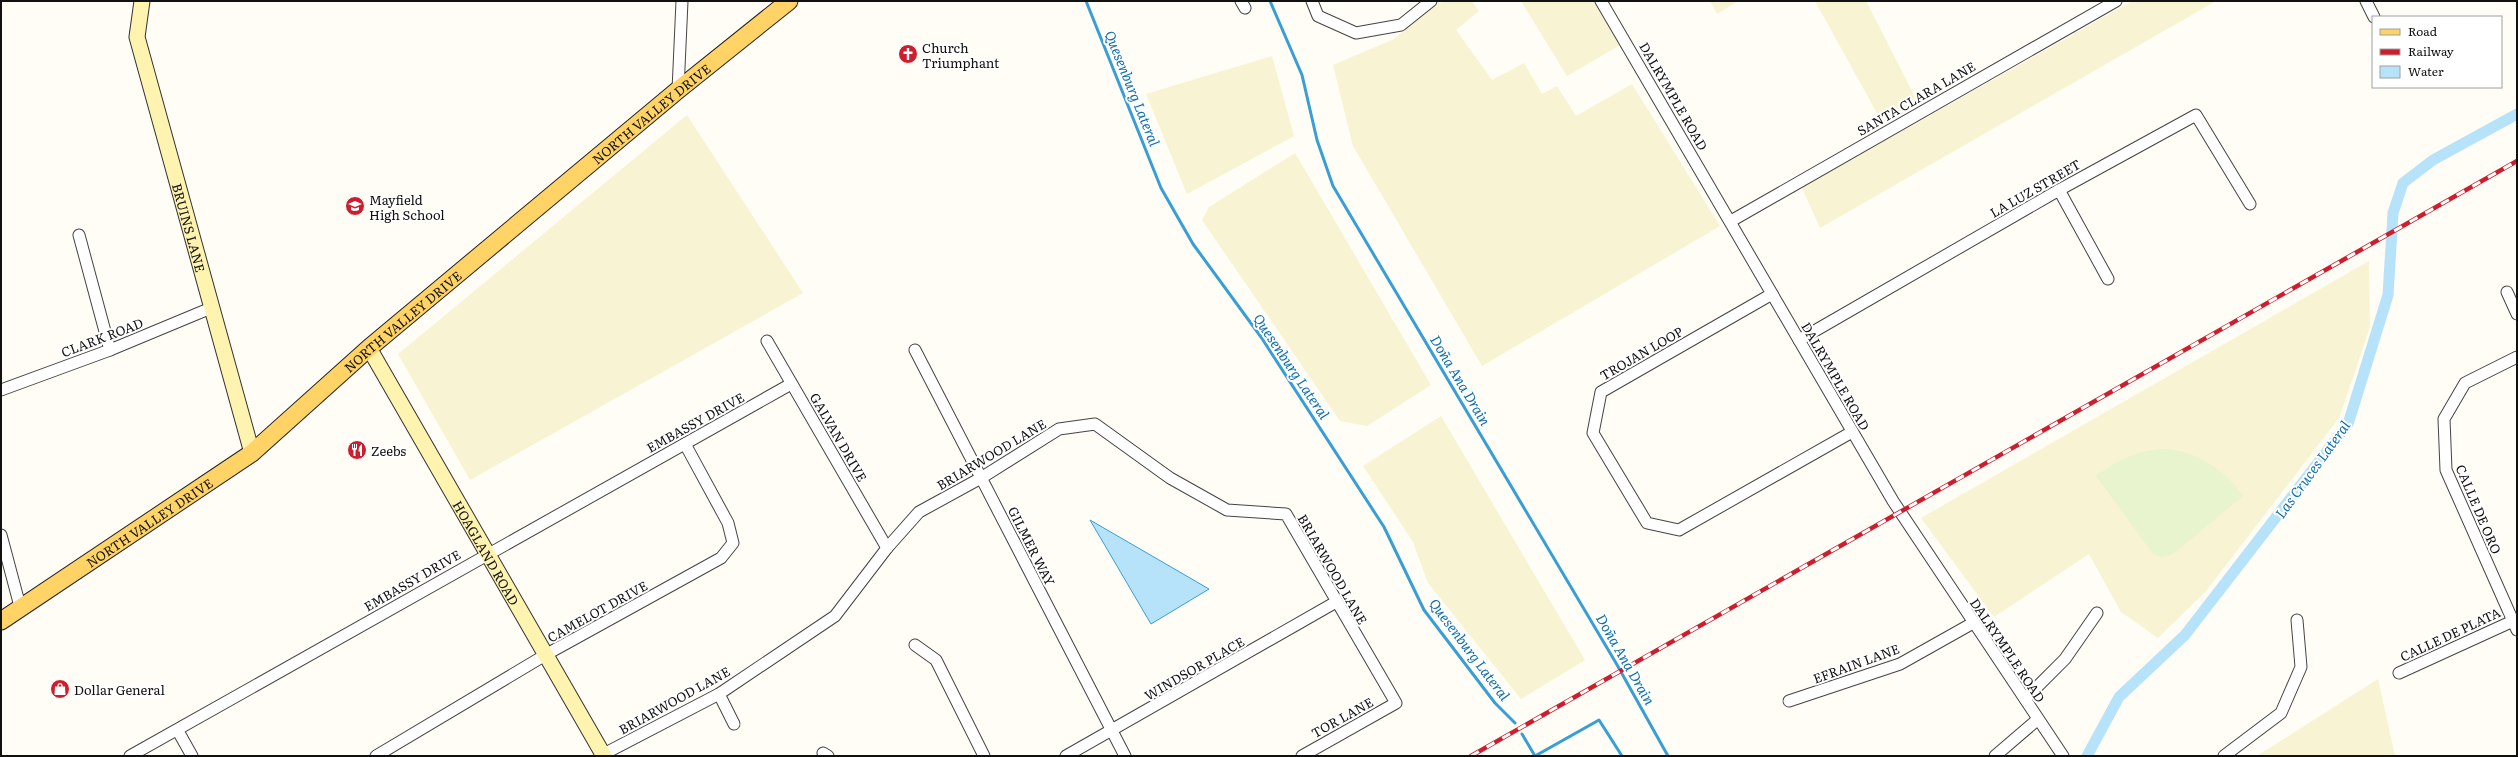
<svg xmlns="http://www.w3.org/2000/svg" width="2518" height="757" font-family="Literata,serif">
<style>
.farmland{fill:#f8f3d2}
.pitch{fill:#e8f4cd}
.water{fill:#b6e3fa;stroke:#389ed6}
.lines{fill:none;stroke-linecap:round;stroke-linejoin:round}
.stream{stroke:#389ed6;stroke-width:3}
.canal{stroke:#b6e3fa;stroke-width:11}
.street-casing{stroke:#444;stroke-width:13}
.secondary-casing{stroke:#333;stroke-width:17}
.primary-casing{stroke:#222;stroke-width:19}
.street{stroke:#fff;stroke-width:11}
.secondary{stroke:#fff3b0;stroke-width:15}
.primary{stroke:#ffd365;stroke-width:17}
.rail-casing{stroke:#cb1f2f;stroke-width:4.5}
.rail{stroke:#fff;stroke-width:3;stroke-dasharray:9;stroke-linecap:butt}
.labels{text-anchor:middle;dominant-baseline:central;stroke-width:4;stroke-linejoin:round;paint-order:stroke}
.poi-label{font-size:13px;fill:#111;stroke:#fff;text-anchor:start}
.street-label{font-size:13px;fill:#111;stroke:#fff}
.water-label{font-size:14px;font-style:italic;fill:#106fac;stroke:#fff}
</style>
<rect width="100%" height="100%" fill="#fffdf5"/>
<g class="farmland">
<path d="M1447,1H1472L1479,11L1456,30L1492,80L1524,63L1542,94L1557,86L1576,116L1632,84L1720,226L1482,366L1353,146L1333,65L1394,39L1435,4Z"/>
<path d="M1521,1H1595L1622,44L1567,76Z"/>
<path d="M1710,1H1738L1717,14Z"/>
<path d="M1815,1H1866L1915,97L1894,118L1877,113Z"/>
<path d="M2132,1H2216L1820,228L1802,188Z"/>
<path d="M1272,56L1294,136L1187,194L1146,94Z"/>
<path d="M687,115L803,293L470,480L398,354Z"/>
<path d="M1295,153L1431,385L1367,426L1340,421L1202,220L1209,207Z"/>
<path d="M2369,261L2370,327L2339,418L2206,591L2158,638L2121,612L2089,554L1994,617L1921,518Z"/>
<path d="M1441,416L1585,660L1521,699L1428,583L1413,542L1363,466Z"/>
<path d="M2378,679L2395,756H2257Z"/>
</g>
<path class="pitch" d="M2165,449C2196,451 2225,470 2243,496L2173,554L2163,557L2154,555L2096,476C2118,460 2137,450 2165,449Z"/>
<path class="water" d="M1090,520L1209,589L1151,624Z"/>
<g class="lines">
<g class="stream">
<path d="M1086,1L1161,188L1193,244L1261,337L1384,527L1424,610L1495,703L1515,723"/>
<path d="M1270,1L1302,75L1317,140L1333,186L1616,663L1668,756"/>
<path d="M1522,734L1535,756L1599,720L1622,756"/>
</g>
<path class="canal" d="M2087,756L2119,697L2185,635L2348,424L2388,295L2393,213L2403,183L2433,160L2517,114"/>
<g class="street-casing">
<g id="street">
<path d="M1241,1L1245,8"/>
<path d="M1312,1L1318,16L1356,33L1401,25L1431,1"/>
<path d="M1601,1L1893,501L2063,756"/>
<path d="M2366,1L2374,17"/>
<path d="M678,90L682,1"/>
<path d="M2059,190L2108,279"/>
<path d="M1731,221L2116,1"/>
<path d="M79,235L110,350"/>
<path d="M2507,292L2517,314"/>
<path d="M1772,294L1601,392L1593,433L1647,523L1679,530L1852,432"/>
<path d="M1799,340L2059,190L2196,115L2250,204"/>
<path d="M767,341L887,548"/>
<path d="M915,350L1125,756"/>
<path d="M2517,357L2465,383L2444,419L2446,470L2517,630"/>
<path d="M1,390L110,350L211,308"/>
<path d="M1,535L21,610"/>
<path d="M915,645L936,660L984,756"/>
<path d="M2399,673L2513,621"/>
<path d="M719,694L734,724"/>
<path d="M2025,699L2065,659L2097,613"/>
<path d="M1789,701L1900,664L1973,623"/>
<path d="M178,731L192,756"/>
<path d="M823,753L828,756"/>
<path d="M130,756L791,384"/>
<path d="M376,756L547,654L721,558L733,543L728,523L685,444"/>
<path d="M600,756L719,694L835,616L887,548L919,512L981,478L1059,429L1095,424L1170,478L1227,510L1286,514L1396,703L1302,756"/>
<path d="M1066,756L1336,602"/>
<path d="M1995,756L2037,720"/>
<path d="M2224,756L2281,713L2301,667L2297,620"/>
</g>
</g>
<g class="secondary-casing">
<g id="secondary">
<path id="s1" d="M142,1L137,37L252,453"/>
<path id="s2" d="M369,348L604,756"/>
</g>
</g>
<g class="primary-casing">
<g id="primary">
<path id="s3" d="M1,621L252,453L369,348L678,90L789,1"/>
</g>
</g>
<use href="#street" class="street"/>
<use href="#secondary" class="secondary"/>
<use href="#primary" class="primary"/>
<g class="rail-casing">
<path id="rail" d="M1471,756L2517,161"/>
</g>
<use href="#rail" class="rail"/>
</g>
<defs>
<g id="church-disc" transform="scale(1)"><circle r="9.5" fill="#cb1f2f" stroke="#fff"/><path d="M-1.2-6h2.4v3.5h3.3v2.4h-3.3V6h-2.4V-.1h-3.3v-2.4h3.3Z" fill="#fff"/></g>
<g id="school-disc" transform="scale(1)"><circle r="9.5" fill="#cb1f2f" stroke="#fff"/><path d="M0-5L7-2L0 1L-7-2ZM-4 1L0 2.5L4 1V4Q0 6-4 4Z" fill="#fff"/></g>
<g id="restaurant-disc" transform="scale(1)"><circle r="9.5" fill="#cb1f2f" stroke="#fff"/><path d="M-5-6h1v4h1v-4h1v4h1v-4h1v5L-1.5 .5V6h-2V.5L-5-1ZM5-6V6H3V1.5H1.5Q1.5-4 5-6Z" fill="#fff"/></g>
<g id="shop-disc" transform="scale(1)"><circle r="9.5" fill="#cb1f2f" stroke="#fff"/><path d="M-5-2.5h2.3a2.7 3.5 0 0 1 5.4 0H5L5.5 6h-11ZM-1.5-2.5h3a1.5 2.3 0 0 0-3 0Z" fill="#fff"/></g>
</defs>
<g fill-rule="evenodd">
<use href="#church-disc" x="908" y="54"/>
<use href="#school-disc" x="355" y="206"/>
<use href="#restaurant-disc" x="357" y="450"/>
<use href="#shop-disc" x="60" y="689"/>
</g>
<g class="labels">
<g class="poi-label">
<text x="922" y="47">Church<tspan x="922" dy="15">Triumphant</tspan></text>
<text x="369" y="199">Mayfield<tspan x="369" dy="15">High School</tspan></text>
<text x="371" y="450">Zeebs</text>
<text x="74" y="689">Dollar General</text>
</g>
<g class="street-label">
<text transform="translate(1674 96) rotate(60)">DALRYMPLE ROAD</text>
<text transform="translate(1916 98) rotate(-30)">SANTA CLARA LANE</text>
<text stroke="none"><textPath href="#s3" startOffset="826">NORTH VALLEY DRIVE</textPath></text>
<text transform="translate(2035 188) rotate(-30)">LA LUZ STREET</text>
<text stroke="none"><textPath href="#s1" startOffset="234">BRUINS LANE</textPath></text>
<text stroke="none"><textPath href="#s3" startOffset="502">NORTH VALLEY DRIVE</textPath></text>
<text transform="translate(102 337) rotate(-21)">CLARK ROAD</text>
<text transform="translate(1641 353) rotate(-30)">TROJAN LOOP</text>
<text transform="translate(1836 376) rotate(60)">DALRYMPLE ROAD</text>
<text transform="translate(695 422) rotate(-29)">EMBASSY DRIVE</text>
<text transform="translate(839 437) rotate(60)">GALVAN DRIVE</text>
<text transform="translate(991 454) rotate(-31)">BRIARWOOD LANE</text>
<text transform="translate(2479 509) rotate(67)">CALLE DE ORO</text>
<text stroke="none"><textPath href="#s3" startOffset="178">NORTH VALLEY DRIVE</textPath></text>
<text transform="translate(1032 546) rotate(63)">GILMER WAY</text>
<text stroke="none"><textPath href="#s2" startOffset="236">HOAGLAND ROAD</textPath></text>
<text transform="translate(1333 569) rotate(60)">BRIARWOOD LANE</text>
<text transform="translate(412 580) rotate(-30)">EMBASSY DRIVE</text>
<text transform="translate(597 611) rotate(-29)">CAMELOT DRIVE</text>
<text transform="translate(2450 634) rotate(-25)">CALLE DE PLATA</text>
<text transform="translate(2008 650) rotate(56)">DALRYMPLE ROAD</text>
<text transform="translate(1856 663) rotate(-20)">EFRAIN LANE</text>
<text transform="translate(1194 668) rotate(-30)">WINDSOR PLACE</text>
<text transform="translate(674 700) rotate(-29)">BRIARWOOD LANE</text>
<text transform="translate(1342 717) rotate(-29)">TOR LANE</text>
</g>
<g class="water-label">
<text transform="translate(1133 88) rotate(68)">Quesenburg Lateral</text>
<text transform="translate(1292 366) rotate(56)">Quesenburg Lateral</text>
<text transform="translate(1461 380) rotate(59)">Doña Ana Drain</text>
<text transform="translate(2312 469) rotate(-54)">Las Cruces Lateral</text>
<text transform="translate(1470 649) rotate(53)">Quesenburg Lateral</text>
<text transform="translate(1626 659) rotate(60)">Doña Ana Drain</text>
</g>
</g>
<rect width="2518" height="757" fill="none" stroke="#111111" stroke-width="4"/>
<rect x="2372" y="16" width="130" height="72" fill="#ffffff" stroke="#a0a0a0"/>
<rect x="2380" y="29" width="20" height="6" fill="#ffd365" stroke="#a0a0a0"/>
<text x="2408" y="36" font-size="12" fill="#111111">Road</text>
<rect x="2380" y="49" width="20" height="6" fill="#cb1f2f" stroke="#a0a0a0"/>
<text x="2408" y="56" font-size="12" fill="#111111">Railway</text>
<rect x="2380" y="66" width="20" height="12" fill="#b6e3fa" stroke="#a0a0a0"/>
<text x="2408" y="76" font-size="12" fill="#111111">Water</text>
</svg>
